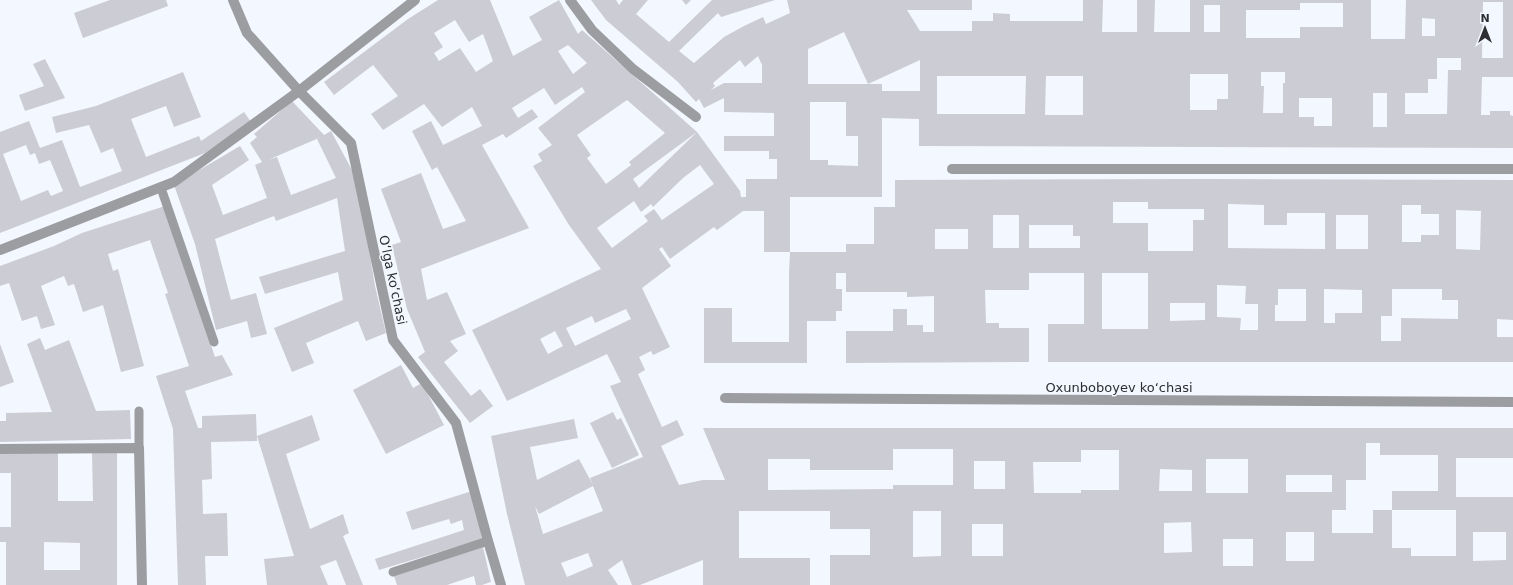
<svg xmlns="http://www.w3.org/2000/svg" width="1513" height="585" font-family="'DejaVu Sans',sans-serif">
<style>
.building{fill:#ccccd4;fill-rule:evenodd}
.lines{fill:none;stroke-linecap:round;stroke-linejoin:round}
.service{stroke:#9c9da0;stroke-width:9}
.minor{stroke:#9c9da0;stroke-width:10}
.labels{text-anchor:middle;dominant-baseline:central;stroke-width:3;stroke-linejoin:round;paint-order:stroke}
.street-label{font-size:13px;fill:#2d2e31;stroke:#f3f7ff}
</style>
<rect width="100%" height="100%" fill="#f3f7ff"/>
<g class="building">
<path d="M110,0H166L168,6L83,38L74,13Z"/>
<path d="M438,0H490L513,56L542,40L529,17L559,0L578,34L582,30L697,132L633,179L639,188L697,132L740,191L741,197H746V179H777V159H769V151H724V136H774V113L724,112V98L704,108L699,99L696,102L678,82L606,20L591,0H616L619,5L623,0H648L636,14L669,42L712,0H775L721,17L718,13L679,51L694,63L724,37L744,26L763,17L766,24L790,13L787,0H972V10H907L920,31H972V21H993V13L1010,14V21H1083V0H1103L1102,32H1137V0H1155L1154,32H1190V0H1371V39H1405L1406,0H1513V77H1482L1481,115H1490V111H1510V115L1513,116V148L919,146V119L882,118V197H790V252H764V211H743L717,230L714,227L670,259L662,247L659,249L671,266L642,288L670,347L653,355L651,351L639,357L645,370L638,374L662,427L677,420L684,435L661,446L679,485L703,480H725L703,428H1513V458H1456V497H1513V585H830V555H870V529H830V511H739V558H810V585H703V560L640,585H632L622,560L608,570L618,585H525L507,514L491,436L574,419L578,438L530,447L537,480L579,459L593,485L590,478L643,457L610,386L621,382L607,354L507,401L472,330L601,269L569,225L533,166L542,161L538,154L552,145L538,128L585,92L582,87L555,105L544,88L512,108L518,118L532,109L538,117L506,138L503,134L482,145L529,228L421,269L427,300L447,292L466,334L450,341L458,351L444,362L471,396L480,389L493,406L470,423L418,357L425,352L407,309L392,245L401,242L381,189L421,173L443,229L466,221L437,167L432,170L412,131L431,121L443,145L482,126L472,107L442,127L424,104L383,130L371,114L398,96L373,65L334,95L324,82L408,19ZM1483,2H1503V58H1482ZM1300,3H1343V27H1300V38H1246V10H1300ZM1204,5H1220V32H1204ZM1422,18L1435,19V36H1422ZM455,20L469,42L483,34L493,61L476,72L460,48L439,61L434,53L443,47L434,33ZM844,32L868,84L920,60V91H882V84H808V49ZM568,45L587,63L573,74L558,51ZM758,56L762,65V83H724L711,90L715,86L713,83L740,60L745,67ZM1437,58H1461V70H1448L1447,114H1405V93H1428V79H1437ZM1261,72H1285V83H1283V113H1263L1264,86H1261ZM1190,74H1228V99H1217V110H1190ZM937,76H1026L1025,114H937ZM1046,76H1083V115H1045ZM1373,93H1387V127H1373ZM1299,98H1332V126H1314V117H1299ZM627,100L665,133L629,162L631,165L606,184L587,158L591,155L577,135ZM810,102H846V136H858V166L828,165V160H810ZM700,165L714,184L662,220L654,209L644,216L648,221L612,248L597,228L634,201L641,212L651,204L653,207L683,178ZM626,309L631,319L575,346L566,328L592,316L595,323ZM555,331L563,346L548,354L540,339ZM1366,443H1380V455H1438V491H1392V510H1373V533H1332V510H1346V480H1366ZM893,449H953V485H893V489L768,490V459H810V470H893ZM1081,450H1119V490H1081V493H1034L1033,462H1081ZM1206,459H1248V493H1206ZM974,461H1005V489H974ZM1160,469L1192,470V491H1159ZM1286,475H1332V492H1286ZM593,486L603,511L543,534L535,506L539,514ZM1392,510H1456V556H1411V548H1392ZM913,511H941V556L913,557ZM1191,522L1192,552L1164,553V523ZM972,524H1003V556H972ZM1286,532H1314V561H1286ZM1473,532H1506V560L1473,561ZM1223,539H1253V566H1223ZM588,553L593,566L567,577L561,563Z"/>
<path d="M682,0H691L686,5Z"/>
<path d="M45,59L65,98L25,111L19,95L44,86L33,64Z"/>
<path d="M183,72L201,117L174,127L166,106L131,119L146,157L199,136L201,141L244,112L251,122L205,153L0,233V132L29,121L40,148L62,140L80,187L122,171L113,148L101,153L89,125L56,133L52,117L96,106ZM26,145L30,155L35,153L39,164L50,160L63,191L51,196L48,190L21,201L3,154Z"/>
<path d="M292,101L324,135L331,131L353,172L359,189L375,286L386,333L366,341L358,321L306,343L314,363L292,372L274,328L343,300L338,272L265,294L259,277L345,251L337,198L276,221L274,216L215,239L231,300L256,293L267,334L251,338L247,321L216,330L195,244L174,185L240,146L249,160L212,185L223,215L267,198L255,165L262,162L250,143L257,137L254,134ZM321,137L317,139L336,178L291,195L277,157L268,160Z"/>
<path d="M1204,179L1513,180V320L1497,319V337H1513V362H1048V324H1084V273H1029V290H985L986,323H999V328H1029V362L846,363V331H893V309H907V325H923V332H934V296L907,297V292H846V273H836V289H842V311H836V321H807V363H704V308H732V342H789V273L790,252H846V244H874V207H895V180ZM1113,202H1148V209H1204V220H1193V251H1148V223H1113ZM1228,204L1264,205V225H1287V213H1325V249L1228,248ZM1402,205H1421V214H1439V235H1421V242H1402ZM1456,210L1481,211L1480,250L1456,249ZM993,215H1019V248H993ZM1336,215H1368V249H1336ZM1029,225H1073V236H1080V248H1029ZM935,229H968V249H935ZM1102,273H1148V329H1102ZM1217,285L1246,286L1245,304H1258V330H1240L1241,318L1217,317ZM1278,289H1306V321H1275V305H1278ZM1324,289L1362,290V313H1335V323H1324ZM1392,289H1442V300H1458V319L1401,318V341H1381V316H1392ZM1170,303H1205V320L1170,321Z"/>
<path d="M165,206L215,357L222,355L233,375L185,391L198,428H202V416L256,414L257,441L211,442L212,479L202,480L203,514L227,513L228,556H205L206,585H178L173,429L156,376L189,366L165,294L168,293L150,240L108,254L113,271L118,269L144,366L121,372L103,305L83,312L74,284L68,286L64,276L41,286L55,325L41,329L37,316L22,321L9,283L0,286V266L54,246L82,233Z"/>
<path d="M40,338L45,350L69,340L96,411L130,410L131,439L0,442V421H6V413L52,412L27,344Z"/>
<path d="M0,344L14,382L0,387Z"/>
<path d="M401,365L413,388L422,383L444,425L386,454L353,390Z"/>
<path d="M613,412L617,420L621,418L639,455L612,468L590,423Z"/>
<path d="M312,415L320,440L286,454L310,529L343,514L349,533L343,536L363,585H346L336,560L320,566L328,585H267L264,559L294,556L257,436Z"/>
<path d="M0,452H58V501H93L92,452H117V585H6V542H0V527H11V473H0ZM44,542L80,543V570H44Z"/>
<path d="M472,491L482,539L379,570L375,559L464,530L462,520L451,524L449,519L412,530L406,512Z"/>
<path d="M483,547L491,582L482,585H476L474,576L447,585H397L394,576Z"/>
</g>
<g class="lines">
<g class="service">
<path d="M161,188L214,342"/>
<path d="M139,411V448"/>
<path d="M393,572L488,541"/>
</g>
<g class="minor">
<path d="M233,0L247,33L299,91L351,143L393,340L456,423L488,541L501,585"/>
<path d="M570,0L592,30L633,69L696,117"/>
<path d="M952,169H1513"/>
<path d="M0,250L174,182L299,91L415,0"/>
<path d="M725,398L1513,402"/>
<path d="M0,449L139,448L142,585"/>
</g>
</g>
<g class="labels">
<g class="street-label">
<text transform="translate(393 280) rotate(78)">Oʻlga koʻchasi</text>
<text x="1119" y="387">Oxunboboyev koʻchasi</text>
</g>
</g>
<g transform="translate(1485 28)" stroke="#f3f7ff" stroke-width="3" paint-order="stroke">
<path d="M0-3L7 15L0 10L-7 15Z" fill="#2d2e31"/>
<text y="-6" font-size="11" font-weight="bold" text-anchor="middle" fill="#2d2e31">N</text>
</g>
</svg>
